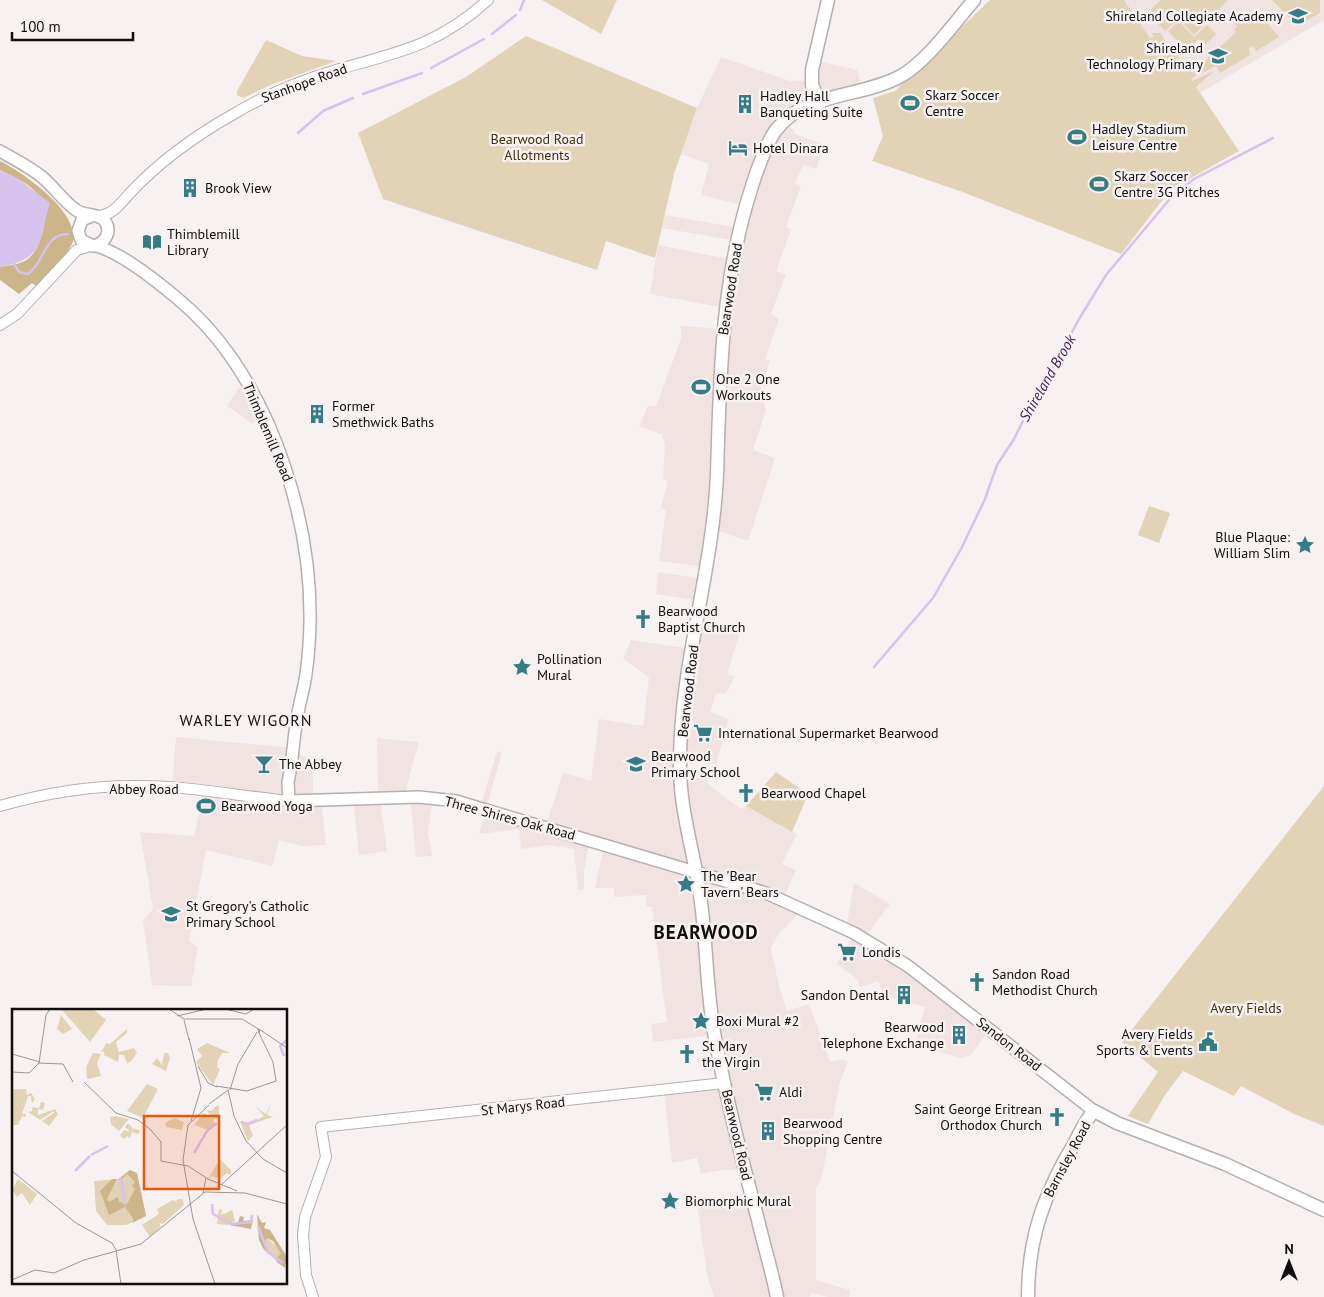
<svg xmlns="http://www.w3.org/2000/svg" width="1324" height="1297" font-family="'PT Sans',sans-serif">
<style>
.built{fill:#f2e3e3}
.green{fill:#e2d3b6}
.forest{fill:#ccb589}
.water{fill:#d7c1ed}
.lines{fill:none;stroke-linecap:round;stroke-linejoin:round}
.stream{stroke:#d7c1ed;stroke-width:2.5}
.tertiary-casing{stroke:#b5afaf;stroke-width:12}
.secondary-casing{stroke:#b5afaf;stroke-width:14}
.primary-casing{stroke:#b5afaf;stroke-width:15}
.tertiary{stroke:#fff;stroke-width:10}
.secondary{stroke:#fff;stroke-width:11}
.primary{stroke:#fff;stroke-width:12}
.labels{text-anchor:middle;dominant-baseline:central;stroke-width:5;stroke-linejoin:round;paint-order:stroke}
.poi-label{font-size:14px;fill:#100e0e;stroke:#f8f1f1;text-anchor:start}
.street-label{font-size:14px;fill:#100e0e;stroke:#f8f1f1}
.park-label{font-size:14px;fill:#41300b;stroke:#f8f1f1}
.water-label{font-size:15px;font-style:italic;fill:#3c1e53;stroke:#f8f1f1}
.quarter-label{font-size:16px;letter-spacing:1px;fill:#100e0e;stroke:#f8f1f1}
.district-label{font-size:19px;font-weight:bold;letter-spacing:1px;fill:#100e0e;stroke:#f8f1f1}
.inset-river{fill:none;stroke:#d7c1ed;stroke-width:2.5}
.inset-road{fill:none;stroke:#9b9696;stroke-width:1}
.view{fill:#e8590c;fill-opacity:0.15;stroke:#e8590c;stroke-width:2.5}
.inset-edge{fill:none;stroke:#100e0e;stroke-width:2.5}
</style>
<rect width="100%" height="100%" fill="#f8f1f1"/>
<g class="built">
<path d="M1124,0H1324V20L1200,93L1158,35L1150,38Z"/>
<path d="M721,57L790,81H811L813,60L857,70L861,89L849,92L788,122L796,134L825,145L816,169L803,165L795,184L801,186L786,227L791,230L776,271L786,274L771,314L779,319L765,359L770,361L760,390L766,410L753,450L775,458L748,541L713,529L706,567L659,561L666,510L661,508L668,481L663,480L665,444L662,435L639,426L648,406H656L681,339V326L723,329L725,308L650,294L658,245L723,258L734,257L737,241L662,228L665,215L740,228L745,206L701,195L709,164L681,154L697,108Z"/>
<path d="M248,383L264,416L256,419L253,424L227,406L238,389Z"/>
<path d="M658,572L704,579L701,601L656,594Z"/>
<path d="M698,618L740,632L727,674L735,676L726,694L720,693L715,696L710,712L729,719L716,764L681,756L680,771L704,772V775L709,776L707,783L731,802L741,809L746,806L797,834L782,864L796,870L783,900L801,909L798,915L779,933L771,948L779,986L787,1011L809,1004L830,1062L842,1059L848,1062L840,1081L821,1181L816,1187V1280L850,1290L849,1297H829L811,1293L809,1297H714L707,1275L697,1203L750,1192L745,1170H722L701,1174L697,1158L672,1163L664,1091L724,1083L714,1035L653,1042L651,1024L667,1022L652,909L654,908L646,906L647,895L614,897V888H595L603,850L590,840L584,870V889L578,890L574,849L550,845L521,849L519,829L479,834L486,809L480,808L497,751L502,753L486,809L546,826L563,773L591,781L599,719L643,726L649,678L623,658L631,640L692,649Z"/>
<path d="M176,737L294,748L293,754L313,758V800H321L326,845L302,846L279,840L272,866L206,850L189,940L198,948L191,986L152,985L143,920L153,909L140,832L194,836L200,809L202,791L172,787Z"/>
<path d="M377,738L419,742L407,785V797L380,799L387,851L359,855L353,800L378,799Z"/>
<path d="M410,797H433L428,833L432,856L416,857Z"/>
<path d="M854,883L890,904L864,938L990,1029L971,1055L960,1058L915,1044L925,1007L884,996L878,981L860,987L857,979L837,964L854,933L846,929Z"/>
</g>
<g class="green">
<path d="M542,0H617L601,34Z"/>
<path d="M990,0H1124L1150,38L1154,36L1152,33H1160L1171,49L1193,73L1195,71L1196,76L1191,79L1192,81L1214,71L1196,87L1239,151L1171,189L1121,254L960,191L872,161L883,136L873,98L895,91Z"/>
<path d="M1161,0H1228L1194,35L1179,19L1165,31L1157,23L1151,9Z"/>
<path d="M1272,0H1320V13L1297,26Z"/>
<path d="M1251,11L1253,16L1255,17L1258,12L1279,37L1256,51L1253,46L1249,48L1250,55L1220,73L1216,66L1202,73L1195,65L1199,62L1201,64L1236,32L1234,29L1237,26L1231,20L1234,17L1239,22Z"/>
<path d="M1179,21L1194,37L1207,25L1216,34L1205,45L1198,39L1194,44L1196,46L1189,53L1168,31Z"/>
<path d="M526,36L697,108L674,174L655,258L606,241L597,270L383,199L358,133L466,77Z"/>
<path d="M266,40L302,56L336,61L273,84L243,98L237,95V91Z"/>
<path d="M1149,506L1170,513L1159,543L1138,535Z"/>
<path d="M776,772L808,794L792,832L746,806Z"/>
<path d="M1324,786V1126L1294,1114L1241,1086L1234,1096L1183,1071L1165,1095L1148,1124L1128,1116L1158,1072L1122,1042Z"/>
</g>
<path class="forest" d="M0,161C22,172 79,211 73,241C70,254 45,275 36,286L32,283L19,294L0,280V267C11,265 25,264 32,255C44,241 49,212 39,196C31,184 12,176 0,170Z"/>
<path class="water" d="M0,170L17,178L50,203C38,242 46,258 0,267Z"/>
<g class="lines">
<g class="stream">
<path d="M520,10L524,0"/>
<path d="M492,34L516,15"/>
<path d="M431,68L484,39"/>
<path d="M363,94L422,73"/>
<path d="M298,133L323,111L353,98"/>
<path d="M13,262L19,272L28,274C45,262 44,234 68,234"/>
<path d="M874,667L933,598L961,549L985,499L997,465L1014,439L1042,383L1055,364L1079,319L1106,275L1174,194L1194,179L1273,138"/>
</g>
<g class="tertiary-casing">
<g id="tertiary">
<path d="M98,216C113,215 121,203 130,193C160,161 195,136 232,115C265,95 299,81 336,70C399,52 437,46 488,0"/>
<path d="M0,325L17,314L77,250L90,246"/>
<path d="M0,806C42,794 89,786 132,786C185,785 237,796 289,801"/>
<path d="M313,1297L306,1275L303,1235L305,1217L326,1157L321,1127L724,1083"/>
</g>
</g>
<g class="secondary-casing">
<g id="secondary">
<path d="M0,151C14,159 30,167 42,177C54,187 63,201 76,210C84,216 97,213 104,220C113,231 105,244 93,246L81,240L78,231L82,220L92,216"/>
<path d="M96,246C120,252 159,283 178,299C219,333 246,375 268,423C302,502 318,588 306,674C304,689 299,704 297,719C293,740 293,761 288,782L289,801"/>
<path d="M289,801L419,797L456,801L766,893L854,933L908,966L1094,1111"/>
</g>
</g>
<g class="primary-casing">
<g id="primary">
<path d="M820,103L812,85V70L828,0"/>
<path d="M777,1297C772,1271 764,1246 758,1220C742,1160 726,1099 715,1038C706,991 707,942 700,895C694,852 680,811 680,767C679,668 713,573 717,474C720,375 721,279 753,183C757,170 768,140 776,130C805,92 859,98 899,77C925,64 955,22 974,0"/>
<path d="M1028,1297C1028,1238 1044,1194 1074,1144C1080,1133 1085,1120 1094,1111L1117,1123L1225,1164L1324,1210"/>
</g>
</g>
<use href="#tertiary" class="tertiary"/>
<use href="#secondary" class="secondary"/>
<use href="#primary" class="primary"/>
</g>
<defs>
<g id="school-bare" transform="scale(1.5)"><path d="M0-5L7-2L0 1L-7-2ZM-4 1L0 2.5L4 1V4Q0 6-4 4Z" fill="#357d85" stroke="#f8f1f1" stroke-width="2.5" paint-order="stroke"/></g>
<g id="stadium-bare" transform="scale(1.5)"><path d="M0-5a6.5 5 0 1 0 0 10a6.5 5 0 1 0 0-10ZM-3.5-1.8h7v3.6h-7Z" fill="#357d85" stroke="#f8f1f1" stroke-width="2.5" paint-order="stroke"/></g>
<g id="building-bare" transform="scale(1.5)"><path d="M-4-6H4V6H1V3H-1V6H-4ZM-2.5-4.3h1.7v1.8h-1.7ZM.8-4.3h1.7v1.8H.8ZM-2.5-1h1.7V.8h-1.7ZM.8-1h1.7V.8H.8Z" fill="#357d85" stroke="#f8f1f1" stroke-width="2.5" paint-order="stroke"/></g>
<g id="hotel-bare" transform="scale(1.5)"><path d="M-6-4.5h1.5V1H6V5H4.5V3h-9V5H-6ZM-4 0a1.8 1.8 0 1 1 3.6 0ZM.5 0V-2.5h3Q6-2.5 6 0Z" fill="#357d85" stroke="#f8f1f1" stroke-width="2.5" paint-order="stroke"/></g>
<g id="library-bare" transform="scale(1.5)"><path d="M-6-4Q-3-5.5-.7-3.5V5Q-3 3-6 4ZM6-4Q3-5.5 .7-3.5V5Q3 3 6 4Z" fill="#357d85" stroke="#f8f1f1" stroke-width="2.5" paint-order="stroke"/></g>
<g id="sight-bare" transform="scale(1.5)"><path d="M0-6L1.8-2.2L6-1.7L2.9 1.2L3.7 5.4L0 3.3L-3.7 5.4L-2.9 1.2L-6-1.7L-1.8-2.2Z" fill="#357d85" stroke="#f8f1f1" stroke-width="2.5" paint-order="stroke"/></g>
<g id="church-bare" transform="scale(1.5)"><path d="M-1.2-6h2.4v3.5h3.3v2.4h-3.3V6h-2.4V-.1h-3.3v-2.4h3.3Z" fill="#357d85" stroke="#f8f1f1" stroke-width="2.5" paint-order="stroke"/></g>
<g id="supermarket-bare" transform="scale(1.5)"><path d="M-6-5.5h2.5l.6 2H6L4.5 2H-2.5L-4.4-4H-6ZM-1.5 3.2a1.3 1.3 0 1 0 .1 0ZM3 3.2a1.3 1.3 0 1 0 .1 0Z" fill="#357d85" stroke="#f8f1f1" stroke-width="2.5" paint-order="stroke"/></g>
<g id="bar-bare" transform="scale(1.5)"><path d="M-6-5H6L.8 .8V4.5H3.5V6h-7V4.5H-.8V.8Z" fill="#357d85" stroke="#f8f1f1" stroke-width="2.5" paint-order="stroke"/></g>
<g id="civic-bare" transform="scale(1.5)"><path d="M-.6-6.5H3V-4.5H.6V-3L4-1V1h2V6H-6V1h2V-1L-.6-3ZM-1.2 2.5V6h2.4V2.5Z" fill="#357d85" stroke="#f8f1f1" stroke-width="2.5" paint-order="stroke"/></g>
</defs>
<g fill-rule="evenodd">
<use href="#school-bare" x="1298" y="16"/>
<use href="#school-bare" x="1218" y="56"/>
<use href="#stadium-bare" x="910" y="103"/>
<use href="#building-bare" x="745" y="104"/>
<use href="#stadium-bare" x="1077" y="137"/>
<use href="#hotel-bare" x="738" y="148"/>
<use href="#stadium-bare" x="1099" y="184"/>
<use href="#building-bare" x="190" y="188"/>
<use href="#library-bare" x="152" y="242"/>
<use href="#stadium-bare" x="701" y="387"/>
<use href="#building-bare" x="317" y="414"/>
<use href="#sight-bare" x="1305" y="545"/>
<use href="#church-bare" x="643" y="619"/>
<use href="#sight-bare" x="522" y="667"/>
<use href="#supermarket-bare" x="703" y="733"/>
<use href="#bar-bare" x="264" y="764"/>
<use href="#school-bare" x="636" y="764"/>
<use href="#church-bare" x="746" y="793"/>
<use href="#stadium-bare" x="206" y="806"/>
<use href="#sight-bare" x="686" y="884"/>
<use href="#school-bare" x="171" y="914"/>
<use href="#supermarket-bare" x="847" y="952"/>
<use href="#church-bare" x="977" y="982"/>
<use href="#building-bare" x="904" y="995"/>
<use href="#sight-bare" x="701" y="1021"/>
<use href="#building-bare" x="959" y="1035"/>
<use href="#civic-bare" x="1208" y="1042"/>
<use href="#church-bare" x="687" y="1054"/>
<use href="#supermarket-bare" x="764" y="1092"/>
<use href="#church-bare" x="1057" y="1117"/>
<use href="#building-bare" x="768" y="1131"/>
<use href="#sight-bare" x="670" y="1201"/>
</g>
<g class="labels">
<g class="poi-label">
<text x="1283" y="16" text-anchor="end">Shireland Collegiate Academy</text>
<text x="1203" y="48" text-anchor="end">Shireland<tspan x="1203" dy="16">Technology Primary</tspan></text>
<text x="925" y="95">Skarz Soccer<tspan x="925" dy="16">Centre</tspan></text>
<text x="760" y="96">Hadley Hall<tspan x="760" dy="16">Banqueting Suite</tspan></text>
<text x="1092" y="129">Hadley Stadium<tspan x="1092" dy="16">Leisure Centre</tspan></text>
<text x="753" y="148">Hotel Dinara</text>
<text x="1114" y="176">Skarz Soccer<tspan x="1114" dy="16">Centre 3G Pitches</tspan></text>
<text x="205" y="188">Brook View</text>
<text x="167" y="234">Thimblemill<tspan x="167" dy="16">Library</tspan></text>
<text x="716" y="379">One 2 One<tspan x="716" dy="16">Workouts</tspan></text>
<text x="332" y="406">Former<tspan x="332" dy="16">Smethwick Baths</tspan></text>
<text x="1290" y="537" text-anchor="end">Blue Plaque:<tspan x="1290" dy="16">William Slim</tspan></text>
<text x="658" y="611">Bearwood<tspan x="658" dy="16">Baptist Church</tspan></text>
<text x="537" y="659">Pollination<tspan x="537" dy="16">Mural</tspan></text>
<text x="718" y="733">International Supermarket Bearwood</text>
<text x="651" y="756">Bearwood<tspan x="651" dy="16">Primary School</tspan></text>
<text x="279" y="764">The Abbey</text>
<text x="761" y="793">Bearwood Chapel</text>
<text x="221" y="806">Bearwood Yoga</text>
<text x="701" y="876">The 'Bear<tspan x="701" dy="16">Tavern' Bears</tspan></text>
<text x="186" y="906">St Gregory's Catholic<tspan x="186" dy="16">Primary School</tspan></text>
<text x="862" y="952">Londis</text>
<text x="992" y="974">Sandon Road<tspan x="992" dy="16">Methodist Church</tspan></text>
<text x="889" y="995" text-anchor="end">Sandon Dental</text>
<text x="716" y="1021">Boxi Mural #2</text>
<text x="944" y="1027" text-anchor="end">Bearwood<tspan x="944" dy="16">Telephone Exchange</tspan></text>
<text x="1193" y="1034" text-anchor="end">Avery Fields<tspan x="1193" dy="16">Sports &amp; Events</tspan></text>
<text x="702" y="1046">St Mary<tspan x="702" dy="16">the Virgin</tspan></text>
<text x="779" y="1092">Aldi</text>
<text x="1042" y="1109" text-anchor="end">Saint George Eritrean<tspan x="1042" dy="16">Orthodox Church</tspan></text>
<text x="783" y="1123">Bearwood<tspan x="783" dy="16">Shopping Centre</tspan></text>
<text x="685" y="1201">Biomorphic Mural</text>
</g>
<g class="street-label">
<text transform="translate(304 83) rotate(-20)">Stanhope Road</text>
<text transform="translate(730 289) rotate(-81)">Bearwood Road</text>
<text transform="translate(268 432) rotate(67)">Thimblemill Road</text>
<text transform="translate(688 691) rotate(-83)">Bearwood Road</text>
<text x="144" y="789">Abbey Road</text>
<text transform="translate(510 818) rotate(15)">Three Shires Oak Road</text>
<text transform="translate(1009 1044) rotate(38)">Sandon Road</text>
<text transform="translate(523 1106) rotate(-6)">St Marys Road</text>
<text transform="translate(737 1135) rotate(77)">Bearwood Road</text>
<text transform="translate(1067 1159) rotate(-62)">Barnsley Road</text>
</g>
<g class="park-label">
<text x="537" y="139">Bearwood Road<tspan x="537" dy="16">Allotments</tspan></text>
<text x="1246" y="1008">Avery Fields</text>
</g>
<g class="water-label">
<text transform="translate(1047 378) rotate(-60)">Shireland Brook</text>
</g>
<g class="quarter-label">
<text x="246" y="720">WARLEY WIGORN</text>
</g>
<g class="district-label">
<text x="706" y="932">BEARWOOD</text>
</g>
</g>
<g transform="translate(12 1009)">
<rect width="275" height="275" fill="#f8f1f1"/>
<path d="M81,0L94,11L78,33L50,1ZM49,6L60,20L51,25L45,20ZM115,20V24L104,33L107,43L122,39L125,44L120,51L115,55L112,46H107L106,53L92,46V42L89,44L94,34L98,35ZM195,34L218,44H210L206,51L205,58L208,60L201,76L184,53L190,47L185,40ZM81,44L89,45L85,54L89,67L75,70L74,58ZM152,44H156L158,49L154,62L140,55L145,49L150,56ZM135,75L146,80L131,109L115,102ZM0,80H14L15,86L19,84L23,90L20,95L19,87H16L10,105H14L13,108L10,107L6,116H0ZM29,93L33,94L31,101L26,100V106L43,100L46,105L37,117L30,112L42,104V102L28,111L16,103L20,102V98L27,99ZM259,95L255,106L261,108L237,116L241,127L236,132L228,112L235,114L245,111L252,107L243,97L254,105ZM204,97H207V107L201,111L203,115L196,121L182,116L191,104L198,107L195,101L200,102ZM103,107L117,110L107,122L99,115L98,108ZM162,109L172,113L170,121L154,118L153,114ZM116,114L121,119L120,123L122,119L128,122L126,125L120,123L118,129L115,127L113,130L108,127L112,121L119,123L113,118ZM208,150L219,161V166L215,164L208,170L200,167L196,170ZM118,161L125,164L134,207L114,216H95L84,202L82,172L106,170ZM6,170L25,185L18,196L10,184L5,188L0,181ZM168,190H171L172,196L151,215L147,214L149,217L138,228L130,216L147,205L145,200L161,191L166,194L164,191ZM207,200L210,201L209,206L220,201L223,212L216,216L205,215ZM247,221L266,239L269,245L267,255L250,238Z" fill="#e2d3b6"/>
<path d="M118,161L125,164L134,207L120,214L122,211L113,198L97,206L88,182L100,170H105L95,190L97,193L106,188L107,193L115,195L123,180L120,177L123,173L115,165L111,169L107,170ZM245,205L250,214L254,213L252,219L258,221L275,248L273,259L265,253L264,249L269,245L261,232L255,229L252,234L257,246L251,239L247,231ZM228,207L232,208L231,212L241,211L239,220L217,216L226,213Z" fill="#ccb589"/>
<path class="inset-river" d="M272,47L268,37L275,31M229,113L236,115L245,111M182,144L195,122L205,114M79,146L96,137M63,162L78,147M109,169L113,196M200,195L201,205L220,215L239,213L240,206M246,217L256,243L271,254"/>
<path class="inset-road" d="M157,0L172,10H230L248,21L247,24L246,20M213,0L234,5L242,0M165,7L195,0M172,11L177,31M247,20L275,39M247,24L261,53L264,72M177,29L189,79L179,112M0,45L28,53M27,54L51,55L61,73M186,57L196,74L205,78M0,63L17,64L27,54L34,6L38,0M72,73L104,104L126,111L139,121M204,77L235,82L264,72M216,81L222,107L234,132L251,150L275,164M218,81L226,55L245,23M197,95L216,81M197,96L176,116L171,151L181,210L203,275M138,120L149,133V152M149,152L176,157L196,170L225,182M0,162L64,214L100,234L104,241M209,176L275,116M191,184L194,169M104,241L109,275M0,271L23,261L42,264L72,251L129,235L193,183L233,184L275,195"/>
<path class="view" d="M132,107H207V180H132Z"/>
<rect width="275" height="275" class="inset-edge"/>
</g>
<g transform="translate(1289 1262)" stroke="#f8f1f1" stroke-width="4" paint-order="stroke">
<path d="M0-4L9 19L0 12L-9 19Z" fill="#100e0e"/>
<text y="-8" font-size="14" font-weight="bold" text-anchor="middle" fill="#100e0e">N</text>
</g>
<path d="M12 32v8h121v-8" fill="none" stroke="#100e0e" stroke-width="2.5"/>
<text x="20" y="32" font-size="15" fill="#100e0e" stroke="#f8f1f1" stroke-width="4" paint-order="stroke">100 m</text>
</svg>
